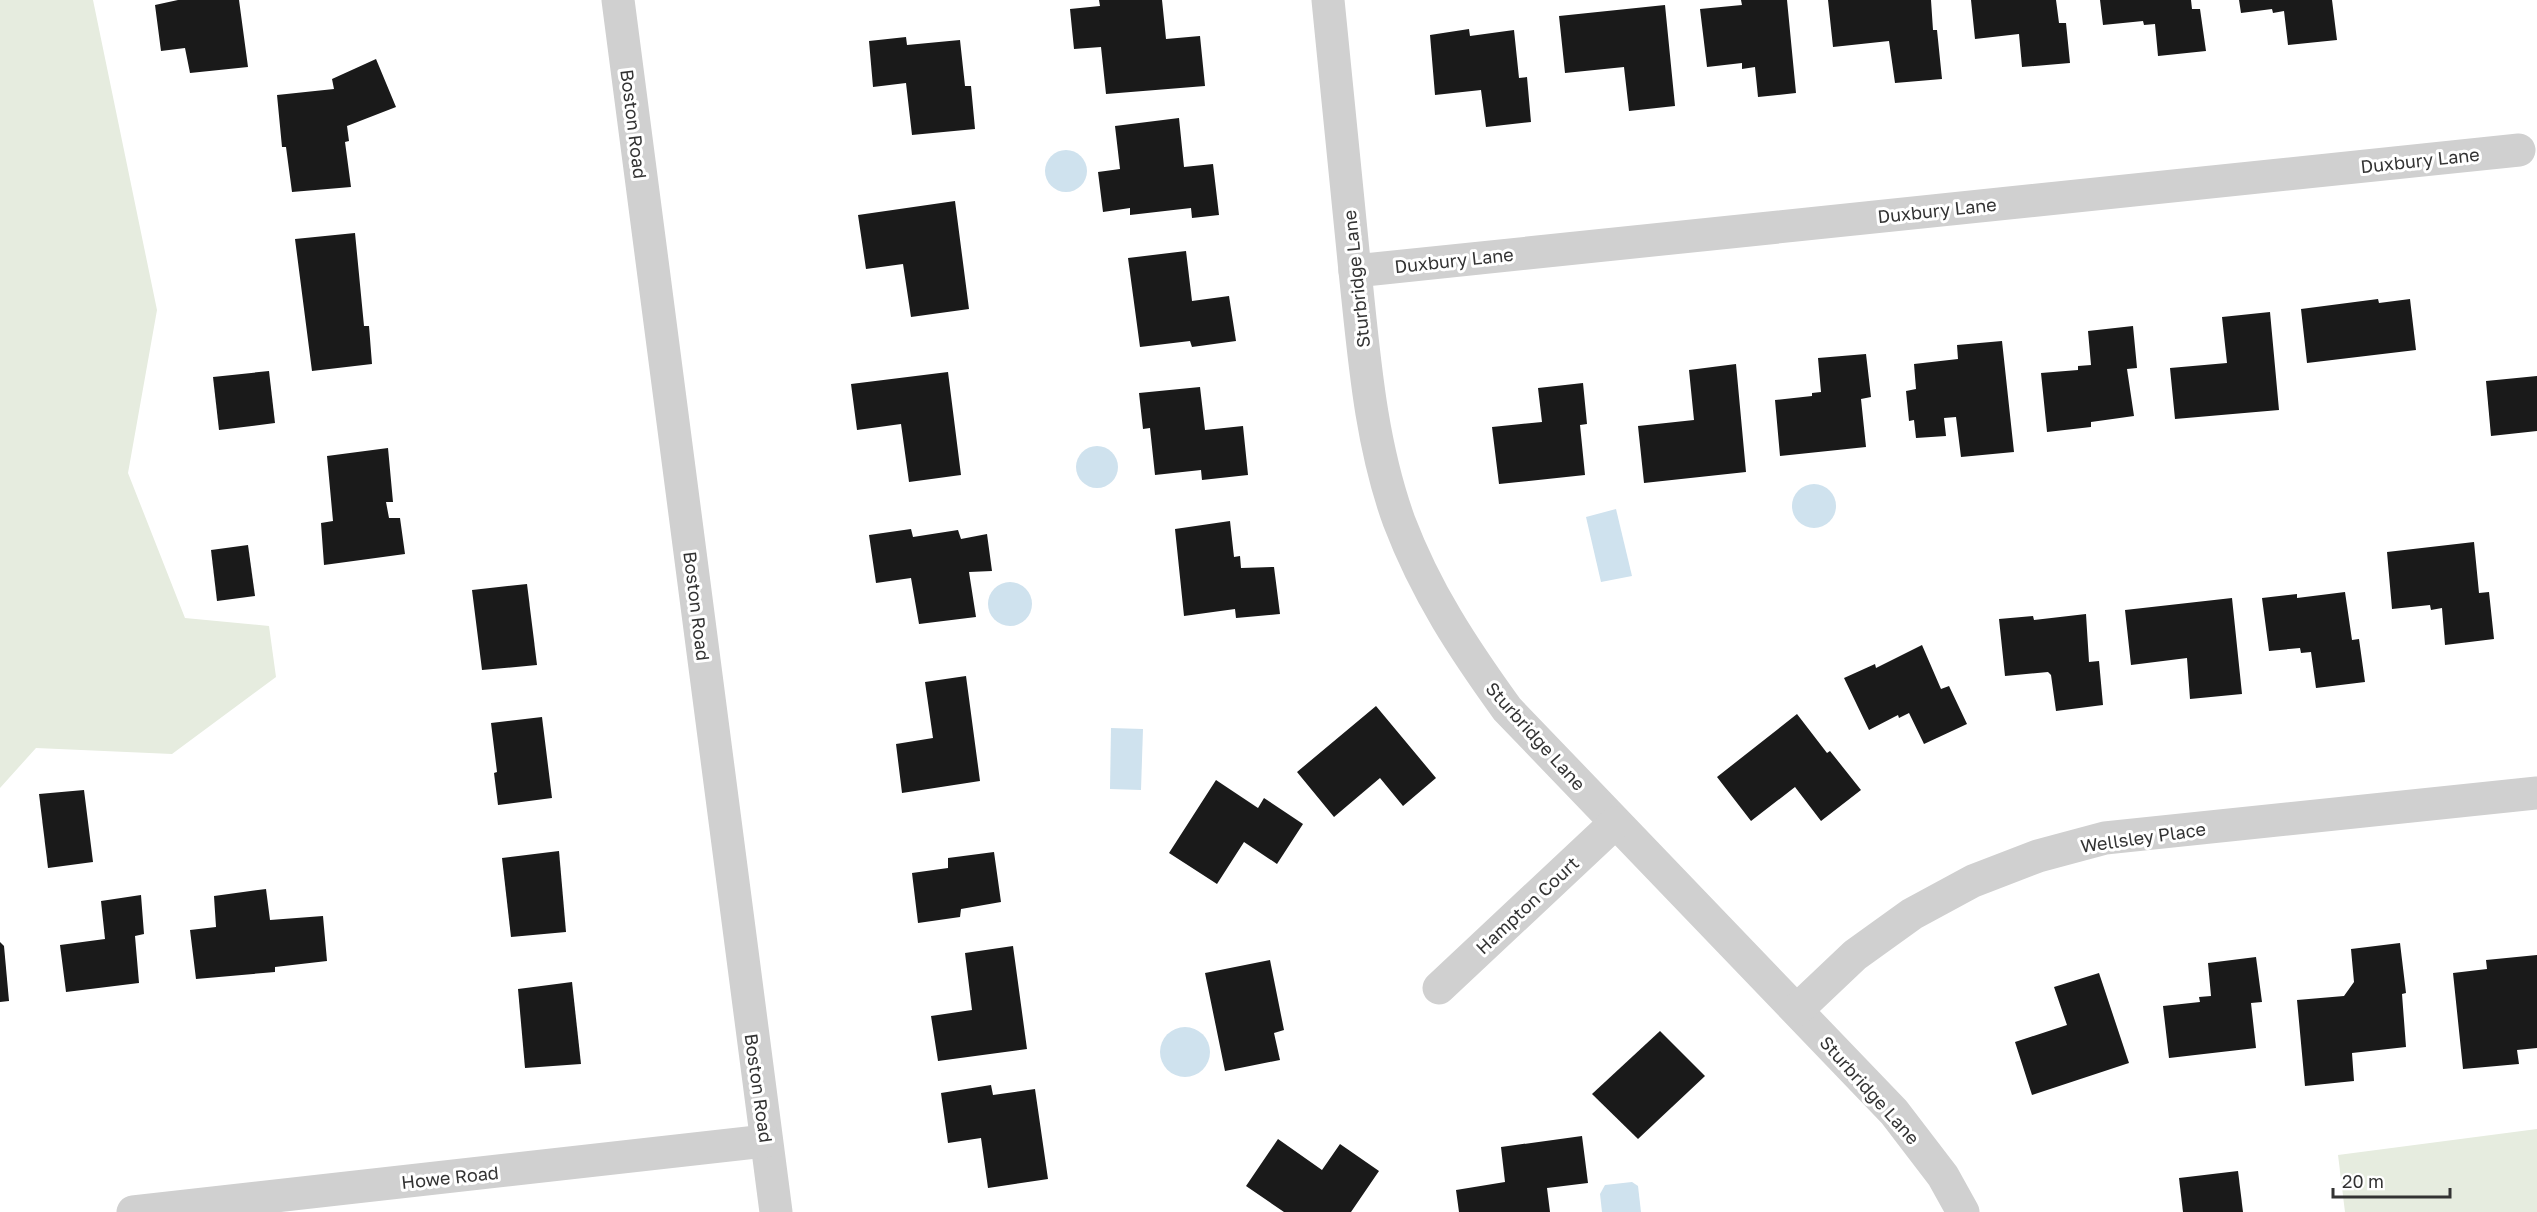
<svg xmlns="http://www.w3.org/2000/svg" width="2537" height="1212" font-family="'Golos Text',sans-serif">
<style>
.green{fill:#e6ecdf}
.water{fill:#cfe2ee}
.building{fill:#1a1a1a}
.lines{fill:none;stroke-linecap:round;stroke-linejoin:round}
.minor{stroke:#d0d0d0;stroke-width:33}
.tertiary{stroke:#d0d0d0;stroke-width:33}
.labels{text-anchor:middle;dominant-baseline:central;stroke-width:6;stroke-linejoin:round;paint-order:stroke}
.street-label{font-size:18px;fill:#333;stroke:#fff}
</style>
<rect width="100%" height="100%" fill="#fff"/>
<g class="green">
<path d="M0,0H93L157,310L128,473L185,618L269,626L276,677L172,754L36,748L0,788Z"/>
<path d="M2537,1129V1212H2345L2338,1155Z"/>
</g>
<g class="water">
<circle cx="1066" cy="171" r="21"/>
<circle cx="1097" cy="467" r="21"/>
<circle cx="1814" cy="506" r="22"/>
<path d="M1616,509L1632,576L1601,582L1586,517Z"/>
<circle cx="1010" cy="604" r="22"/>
<path d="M1111,728L1143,729L1141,790L1110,789Z"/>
<circle cx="1185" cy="1052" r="25"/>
<path d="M1632,1182L1638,1186L1641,1212H1602L1600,1194L1605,1185Z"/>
</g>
<g class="building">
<path d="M178,0H239L248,67L190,73L185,48L161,51L155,5Z"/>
<path d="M1099,0H1162L1166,39L1200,36L1205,86L1106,94L1101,47L1074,49L1070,9L1100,6Z"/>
<path d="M1741,0H1787L1796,93L1758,97L1755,67L1742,69V63L1707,67L1700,9L1742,5Z"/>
<path d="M1828,0H1931L1933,30H1937L1942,79L1895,83L1889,41L1833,47Z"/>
<path d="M1971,0H2056L2059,23H2066L2070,63L2022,67L2019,34L1975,39Z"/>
<path d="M2100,0H2191L2192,9H2200L2206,51L2158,56L2155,24L2144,25L2143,21L2103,25Z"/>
<path d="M2239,0H2332L2337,40L2288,45L2284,11L2273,13L2272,9L2241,13Z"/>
<path d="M1665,5L1675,106L1629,111L1624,67L1565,73L1559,16Z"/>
<path d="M1469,29L1470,36L1514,30L1519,78L1527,77L1531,122L1486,127L1481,90L1435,95L1430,35Z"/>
<path d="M906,37L907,45L960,40L965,86H971L975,129L912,135L906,83L873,87L869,41Z"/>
<path d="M376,59L396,107L347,126L349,141L345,142L351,187L292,192L286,147H282L277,95L334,89L332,79Z"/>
<path d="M1179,118L1184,167L1213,164L1219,215L1192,218L1191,208L1130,215V208L1103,212L1098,172L1120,169L1115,126Z"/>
<path d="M955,201L969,309L911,317L903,264L866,269L858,215Z"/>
<path d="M355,233L364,326H369L372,364L312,371L295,239Z"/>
<path d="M1186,251L1192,301L1229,296L1236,341L1192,347L1190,341L1140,347L1128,258Z"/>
<path d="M2378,299L2379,303L2410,299L2416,350L2307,363L2301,309Z"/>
<path d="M2270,312L2279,410L2175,419L2170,368L2227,363L2222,317Z"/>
<path d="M2133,326L2137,368L2127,369L2134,416L2091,422V427L2047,432L2041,373L2078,370V366L2091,365L2088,331Z"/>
<path d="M2002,341L2014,452L1961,457L1956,417L1944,418L1946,436L1916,438L1914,420L1909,421L1906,391L1916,389L1914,364L1958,359L1957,345Z"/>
<path d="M1866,354L1871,397L1861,399L1866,447L1780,456L1775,400L1812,396V393L1821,392L1818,358Z"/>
<path d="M1736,364L1746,472L1644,483L1638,426L1694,420L1689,370Z"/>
<path d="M269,371L275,423L219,430L213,377Z"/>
<path d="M948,372L961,475L909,482L901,424L857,430L851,384Z"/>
<path d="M2537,376V431L2491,436L2486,381Z"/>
<path d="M1583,383L1587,424L1580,425L1585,475L1499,484L1492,427L1542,422L1538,388Z"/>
<path d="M1200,387L1205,430L1243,426L1248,475L1202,480L1201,470L1155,475L1150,428L1143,429L1139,393Z"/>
<path d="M388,448L393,502H386L389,518H400L405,554L324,565L321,523L333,521L327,456Z"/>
<path d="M1230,521L1234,557L1240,556L1241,568L1274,567L1280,614L1236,618L1235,609L1184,616L1175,529Z"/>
<path d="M911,529L913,537L958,530L961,539L987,534L992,571L969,572L976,617L919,624L911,578L876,583L869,535Z"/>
<path d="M2474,542L2479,593L2489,592L2494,639L2445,645L2442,608L2431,610L2430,605L2392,609L2387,552Z"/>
<path d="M248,545L255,596L217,601L211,550Z"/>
<path d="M527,584L537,665L482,670L472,590Z"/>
<path d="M2345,592L2352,640L2359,639L2365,682L2316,688L2311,652L2301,653L2300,648L2269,651L2262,598L2297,594V598Z"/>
<path d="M2232,598L2242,694L2190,699L2187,658L2131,665L2125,610Z"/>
<path d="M2086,614L2089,662L2099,661L2103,705L2056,711L2051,675L2048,672L2005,676L1999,619L2033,616L2034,620Z"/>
<path d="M1922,645L1941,689L1949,686L1967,724L1924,744L1909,713L1899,718L1898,715L1869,730L1844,678L1875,664L1876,668Z"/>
<path d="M966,676L980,781L902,793L896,744L933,738L925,682Z"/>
<path d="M1376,706L1436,778L1403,806L1380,778L1334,817L1297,772Z"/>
<path d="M1797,714L1827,753L1830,751L1861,790L1821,821L1795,787L1751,821L1717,777Z"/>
<path d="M542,717L552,798L498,805L494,773L497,772L491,723Z"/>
<path d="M1216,780L1258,808L1264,798L1303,824L1277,864L1244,842L1217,884L1169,853Z"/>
<path d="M84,790L93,862L48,868L39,794Z"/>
<path d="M559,851L566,932L511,937L502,858Z"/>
<path d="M994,852L1001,902L961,909L960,917L918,923L912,873L948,868V858Z"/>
<path d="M266,889L270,920L323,916L327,961L275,967V972L196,979L190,930L216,927L214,896Z"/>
<path d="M141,895L144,934L135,936L139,983L66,992L60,945L105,939L101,901Z"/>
<path d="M0,942L4,946L9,1001L0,1002Z"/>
<path d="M2400,943L2406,993L2402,994L2406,1047L2352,1053L2354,1081L2305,1086L2297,1000L2344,996L2354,982L2351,949Z"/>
<path d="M1013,946L1027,1049L938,1061L931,1016L972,1010L965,953Z"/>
<path d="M2537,955V1048L2517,1050L2519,1064L2463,1069L2453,973L2487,969L2486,960Z"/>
<path d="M2256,957L2262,1002L2251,1003L2256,1048L2169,1058L2163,1006L2200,1002L2199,997L2211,996L2208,963Z"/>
<path d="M1270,960L1284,1030L1274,1033L1280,1060L1225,1071L1205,973Z"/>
<path d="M2099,973L2129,1063L2032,1095L2015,1042L2067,1025L2054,987Z"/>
<path d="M572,982L581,1064L525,1068L518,989Z"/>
<path d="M1660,1031L1705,1076L1638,1139L1592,1094Z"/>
<path d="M991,1085L993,1095L1035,1089L1048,1179L988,1188L981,1138L948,1143L941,1093Z"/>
<path d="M1582,1136L1588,1183L1547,1188L1550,1212H1459L1456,1190L1505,1182L1501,1147Z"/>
<path d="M1278,1139L1322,1170L1340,1144L1379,1171L1351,1212H1284L1246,1186Z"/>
<path d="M2238,1171L2243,1212H2183L2179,1178Z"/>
</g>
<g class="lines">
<g class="minor">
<path d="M1328,0C1337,90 1346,181 1355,271C1364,355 1370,441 1399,521C1426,592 1463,648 1507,709L1894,1112L1943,1176L1963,1212"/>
<path d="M1355,271L2519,150"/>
<path d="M1439,988L1615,823"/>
<path d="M1797,1010L1855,955L1912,914L1973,881L2038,856L2105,838L2537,793"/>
</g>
<g class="tertiary">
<path d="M618,0L776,1212"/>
<path d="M133,1212L766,1141"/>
</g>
</g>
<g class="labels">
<g class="street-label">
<text transform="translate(634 124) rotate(83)">Boston Road</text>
<text transform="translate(2420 160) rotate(-6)">Duxbury Lane</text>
<text transform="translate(1937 210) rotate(-6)">Duxbury Lane</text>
<text transform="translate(1454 260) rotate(-6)">Duxbury Lane</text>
<text transform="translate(1356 279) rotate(-96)">Sturbridge Lane</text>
<text transform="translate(697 606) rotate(83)">Boston Road</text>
<text transform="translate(1536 736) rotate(48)">Sturbridge Lane</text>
<text transform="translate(2143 837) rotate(-8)">Wellsley Place</text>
<text transform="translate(1527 905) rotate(-43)">Hampton Court</text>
<text transform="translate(759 1088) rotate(82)">Boston Road</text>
<text transform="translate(1870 1090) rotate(48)">Sturbridge Lane</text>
<text transform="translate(450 1177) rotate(-6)">Howe Road</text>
</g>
</g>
<path d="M2333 1188v9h117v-9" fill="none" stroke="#333333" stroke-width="3"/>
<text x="2342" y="1188" font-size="18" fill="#333333" stroke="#ffffff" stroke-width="4.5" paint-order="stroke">20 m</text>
</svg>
